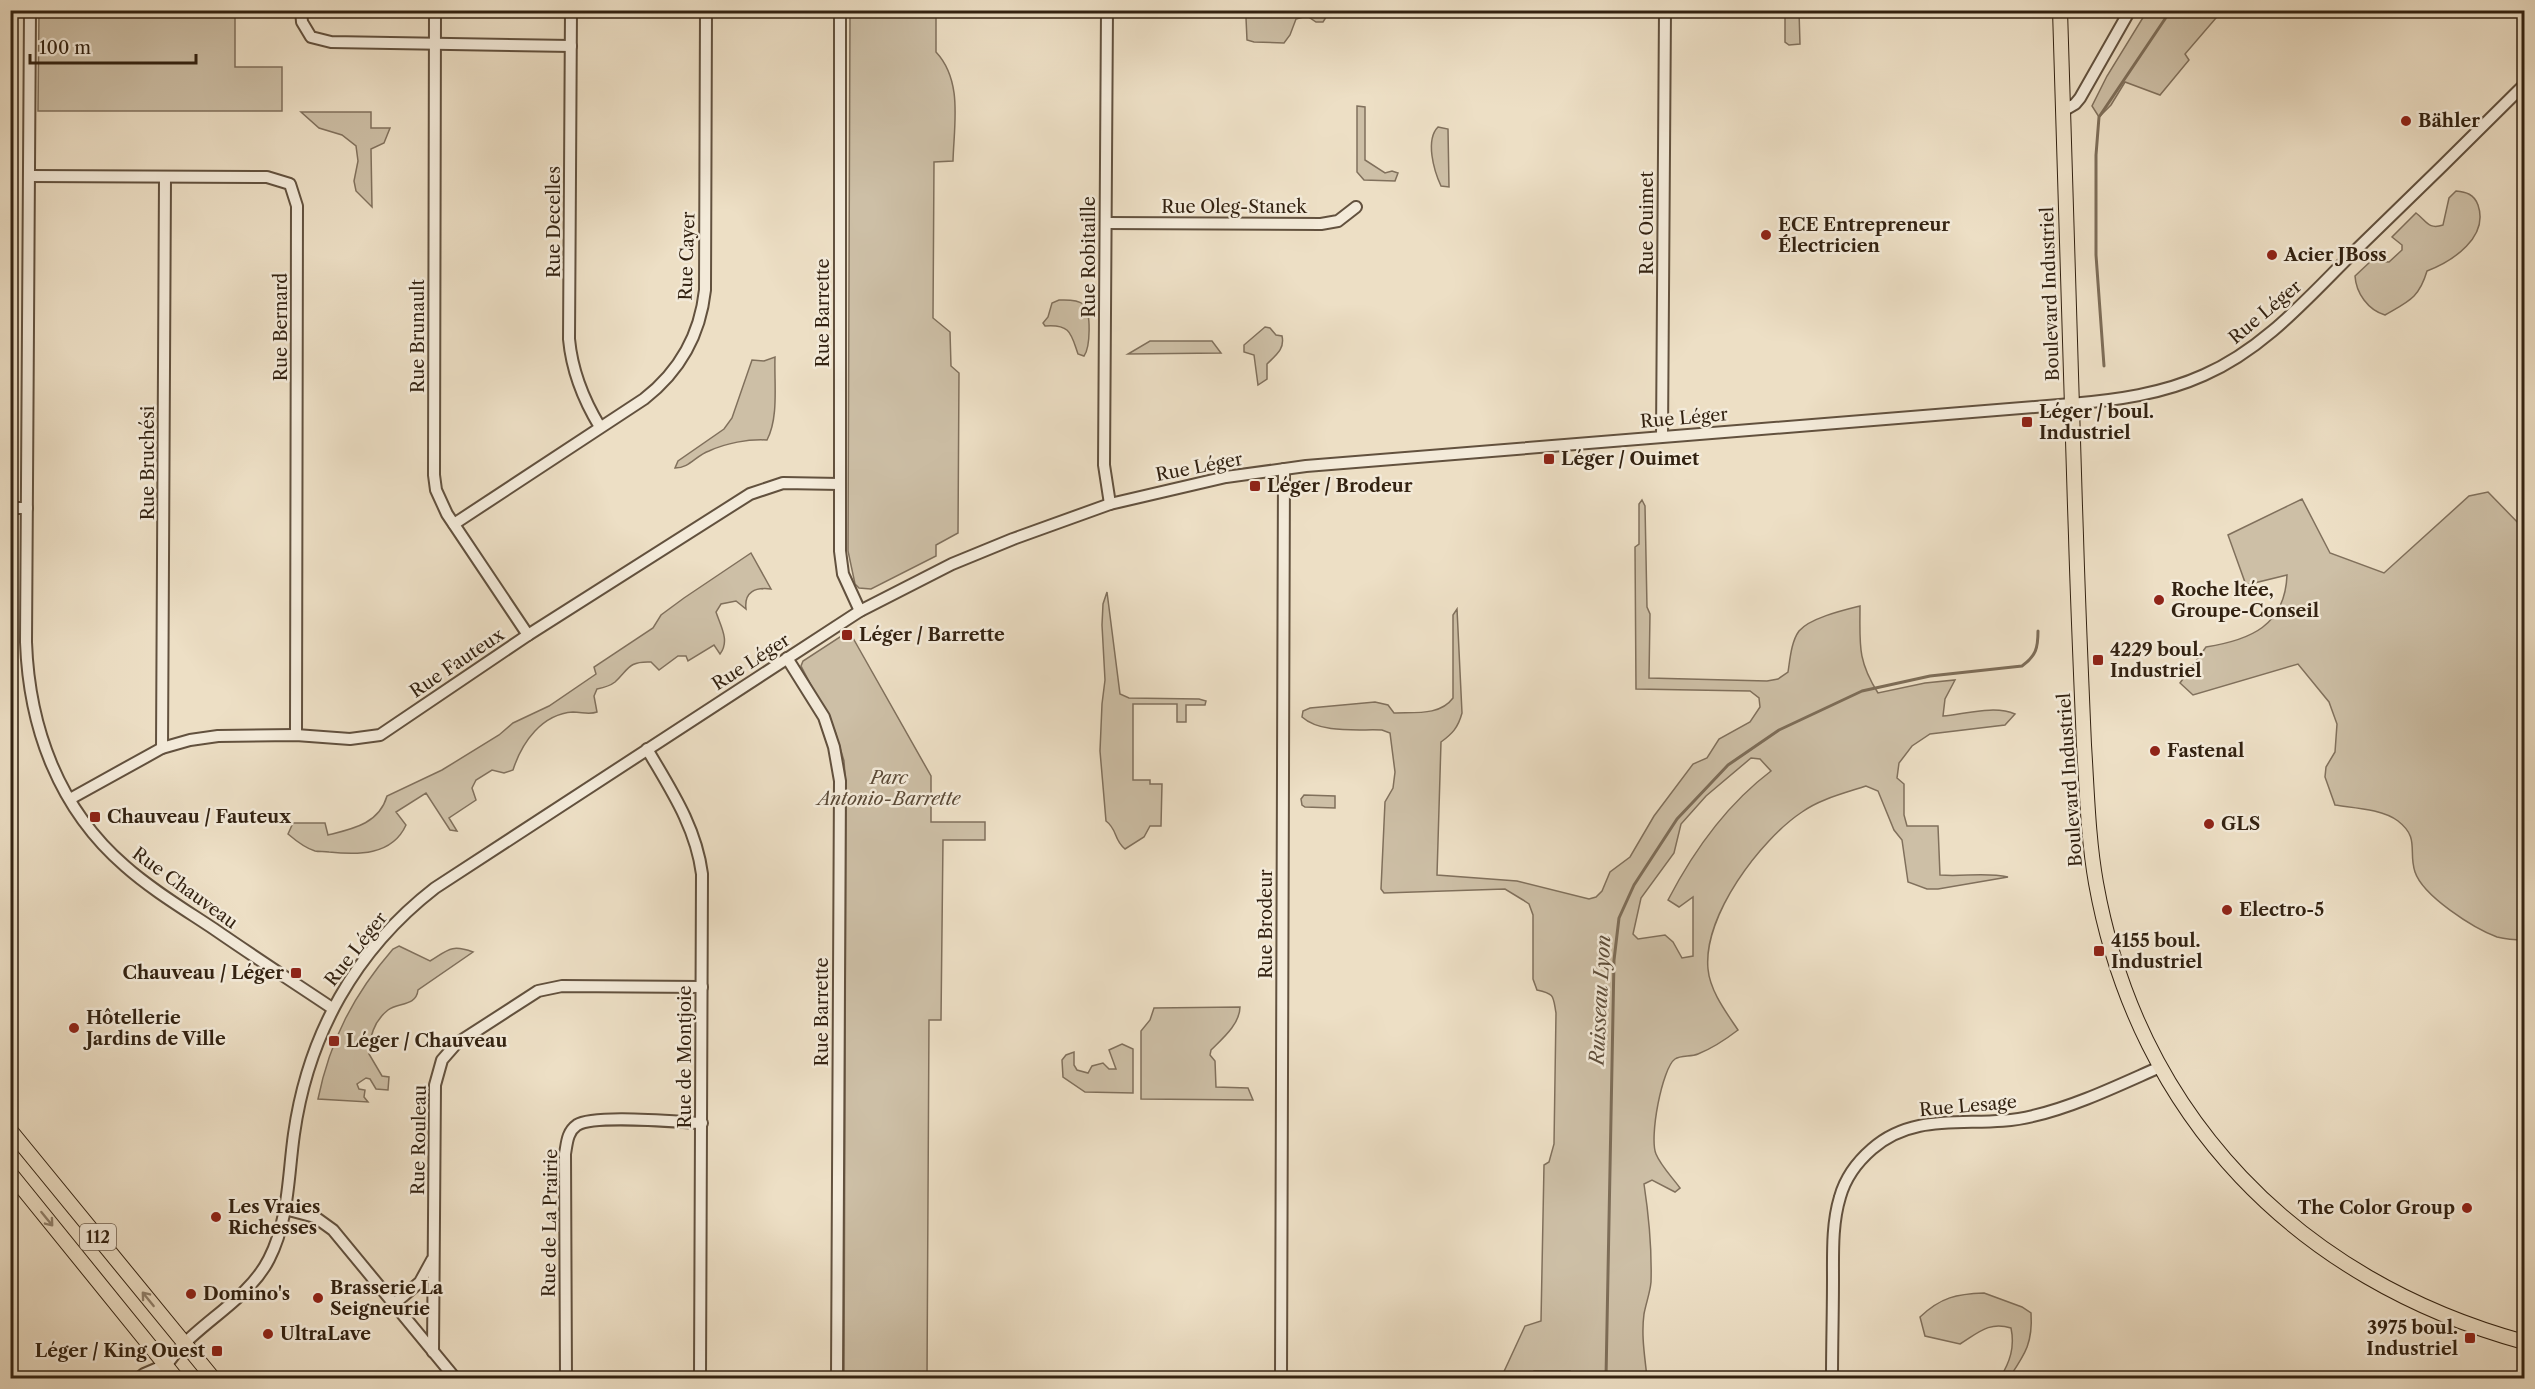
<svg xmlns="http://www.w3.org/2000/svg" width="2535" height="1389" font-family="'Libre Caslon Text',serif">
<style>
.green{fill:#cdbfa6;stroke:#80705c;stroke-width:1.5;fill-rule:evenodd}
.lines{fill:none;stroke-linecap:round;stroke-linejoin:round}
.stream{stroke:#7d6d58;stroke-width:3}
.minor-casing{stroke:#62513e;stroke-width:14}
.major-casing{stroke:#321;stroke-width:16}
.minor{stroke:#f3ead9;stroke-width:10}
.major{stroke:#eddfc5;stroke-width:14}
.oneway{stroke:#90806b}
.poi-dot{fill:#8f2418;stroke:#f3ead9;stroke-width:2}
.labels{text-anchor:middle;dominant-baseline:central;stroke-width:5;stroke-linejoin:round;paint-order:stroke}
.shield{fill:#f3ead9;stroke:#6d5e4d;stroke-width:1.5}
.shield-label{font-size:16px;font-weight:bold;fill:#321}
.poi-label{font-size:18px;font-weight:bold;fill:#321;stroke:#f3ead9;text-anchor:start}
.street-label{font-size:18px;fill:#321;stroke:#f3ead9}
.park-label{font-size:18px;font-style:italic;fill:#5a4936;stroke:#f3ead9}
.water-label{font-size:20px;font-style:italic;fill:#5e4e3b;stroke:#f3ead9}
</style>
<rect width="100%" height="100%" fill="#eddfc5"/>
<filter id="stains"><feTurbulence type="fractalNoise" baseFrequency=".00333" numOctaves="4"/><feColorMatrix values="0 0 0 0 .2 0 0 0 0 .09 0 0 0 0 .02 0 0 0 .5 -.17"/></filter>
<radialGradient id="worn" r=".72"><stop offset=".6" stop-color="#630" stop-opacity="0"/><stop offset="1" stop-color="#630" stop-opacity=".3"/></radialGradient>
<g class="green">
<path d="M1242,10H1330V11L1323,22H1316L1307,16L1296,19L1290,35L1284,43L1254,42L1247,40L1246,18L1242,14Z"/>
<path d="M39,11H292L291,15L235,16V67H282V111H38Z"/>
<path d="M850,11H936V52C963,81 954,124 953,161L934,162L933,318L950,332L951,366L959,373L958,533L936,545V556L871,589L859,588L855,584L848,551Z"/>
<path d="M1785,11H1799L1800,44L1789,45L1785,42Z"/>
<path d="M2147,11H2222L2185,54L2189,60L2160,95L2125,82L2111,105L2099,117L2092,106L2107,76Z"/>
<path d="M1357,106L1365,107V160L1385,173L1392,171L1398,173L1395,181L1364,180L1357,172Z"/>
<path d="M301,112H371V128H390L384,143L371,149L372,207L356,191L354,181L358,161L356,146L342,135L319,128Z"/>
<path d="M1438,127L1448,129L1449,187L1441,186C1434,171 1425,140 1438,127Z"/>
<path d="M2456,191C2466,192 2474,194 2478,205C2489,237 2453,261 2427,271C2419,298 2409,301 2385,315C2368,310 2356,293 2355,276L2371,261L2389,262L2402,250V245L2392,237L2416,213C2427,221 2428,230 2443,225L2449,198Z"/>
<path d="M1059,300C1066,300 1077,299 1083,304C1092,312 1090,348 1084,356L1078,354C1071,334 1071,324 1045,326L1043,323L1048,317L1052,303Z"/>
<path d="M1265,327L1270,328L1276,335L1282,336C1285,349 1276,355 1267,364V379L1258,385L1254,355L1244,352V345Z"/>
<path d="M1150,341H1212L1221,353L1128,354Z"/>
<path d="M775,357C774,383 779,417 767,440C748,439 726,443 709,451C695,456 690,468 675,468L678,461L724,429L732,418L752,360L764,361Z"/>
<path d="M2488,492L2524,529V940C2516,940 2505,939 2497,937C2473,928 2423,896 2415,872C2408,851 2420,838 2398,821C2382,809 2354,808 2335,805L2325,777L2326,767L2335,752L2337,724L2329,702L2298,664L2193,695L2180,683L2206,647C2250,640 2285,626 2287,575L2246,585L2228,535L2302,499L2330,553L2384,573L2469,496Z"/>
<path d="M1642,500L1645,506L1647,607L1650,614L1649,678L1767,681L1778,679L1788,672C1790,660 1791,642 1799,631C1810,618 1844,610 1860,606C1860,644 1857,660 1878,693L1925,683L1955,680L1945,699L1943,716C1965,714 1995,705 2015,714L2005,725L1930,734L1912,746L1899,763L1897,778L1904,784V815L1907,826H1938L1940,875C1963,877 1985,872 2008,877L1938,889H1927L1908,882L1902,840L1894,830L1878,791L1866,786C1845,793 1820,799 1802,812C1760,840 1703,916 1708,969C1710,991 1726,1012 1738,1030C1725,1040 1713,1048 1698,1054C1691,1057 1681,1055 1675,1059C1662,1068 1649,1138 1656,1154C1661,1166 1672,1177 1680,1188L1675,1192L1652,1180L1644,1184C1649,1217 1652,1249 1651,1282C1650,1293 1646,1303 1644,1314C1641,1336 1645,1357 1647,1378H1570V1371H1534L1530,1378H1501L1525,1326L1541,1321L1544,1165L1549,1162L1554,1144L1556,1013C1553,996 1555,994 1537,990L1533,979V915L1529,904L1523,900L1505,889L1384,893L1381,889L1385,802L1393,788L1395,772L1390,733L1382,730C1358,729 1321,734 1302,717L1303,711L1310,708L1375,702L1388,705L1394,713C1414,712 1440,716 1453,698V615L1457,609L1462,713C1458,728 1452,734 1441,742L1437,875L1517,881L1589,899L1596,897L1602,891L1610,872L1630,857L1654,816L1693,764L1707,758L1719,739L1750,722L1760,707L1759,698L1750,691L1636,689L1635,547L1639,544V504ZM1751,758L1760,759L1771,771C1726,805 1694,850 1668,900L1679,907L1693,897V956L1682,958L1673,942L1665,935L1638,939L1633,934L1641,898L1674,853L1681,824L1706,796Z"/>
<path d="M751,553L771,589C755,587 744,592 746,609L736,601L721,604L716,612C721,627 730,641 720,654L714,645L688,661L686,656H678L659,670L651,662C628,661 629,669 615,682C610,686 602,688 597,689L594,696L597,712C589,715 582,712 573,712C542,714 522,742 513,770L504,773L492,770L476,780L472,788L476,800L449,818L457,831L450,830L426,793L396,812L406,825C392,856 357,855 329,852C325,851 319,852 315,851C305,848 295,840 288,834L293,823H325L328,835C352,829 379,824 387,796L442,770L499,735L513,723L549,706L596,674L594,667L653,628L661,615L684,598Z"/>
<path d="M1107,592L1120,694L1129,698L1199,699L1206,701L1205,705H1186V722H1177V704H1133V780H1150V784H1162L1161,826H1150L1144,837L1125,849C1113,839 1118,830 1106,821L1100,751L1102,704L1105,680L1102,625L1103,604Z"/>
<path d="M849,631L931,776V822H985V840H943L941,1020H929L927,1378H844L846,789L844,761L835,731L801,666L803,661Z"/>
<path d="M1304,795L1335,796V808L1305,807L1302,805L1301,799Z"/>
<path d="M399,946L430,961C448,950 451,944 473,952L418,990C416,1007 398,1002 388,1010C373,1022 370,1037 369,1054L382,1076L389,1077L388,1090L376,1089L370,1079L366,1078L357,1084L359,1089L365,1090L364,1097L368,1102L318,1099C330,1040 354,994 393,949Z"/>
<path d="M1240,1007C1240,1024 1222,1039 1211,1050L1210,1055L1215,1061L1216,1087L1248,1088L1253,1100L1141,1099V1031L1150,1020L1154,1008Z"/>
<path d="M1122,1044L1133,1049V1093L1085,1092L1063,1077L1062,1060L1066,1055L1074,1052V1065L1077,1070L1088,1073L1092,1066L1103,1063L1109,1069H1116L1109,1050Z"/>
<path d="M1984,1293L2022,1307L2031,1313C2033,1343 2025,1354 2009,1378H2000C2010,1362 2015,1347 2011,1328C1989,1321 1978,1333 1960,1344L1925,1336L1920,1317C1941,1297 1957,1294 1984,1293Z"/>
</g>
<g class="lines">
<g class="stream">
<path d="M2104,366L2096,255V155L2099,117L2171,10"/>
<path d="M1606,1378L1614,960L1619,918L1634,885L1677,819L1728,765L1779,730L1862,691L1930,676L2022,666C2036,656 2038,648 2038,631"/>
</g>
<g class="minor-casing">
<g id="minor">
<path d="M30,10L26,642C29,728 59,809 125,866C152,890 184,909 214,929C253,956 293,982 332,1008"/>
<path d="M301,10L302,22L311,37L331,42L571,46"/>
<path d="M435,10L434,475L436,490L447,514L528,635"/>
<path d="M571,10L569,339C572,372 583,399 600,427"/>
<path d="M840,10V551L843,574L860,611"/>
<path d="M1107,10L1104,465L1110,504"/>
<path d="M2063,111L2075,104L2080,98L2130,10"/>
<path d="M29,176L267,177L290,184L297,206L296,735"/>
<path d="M1106,223L1321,224L1338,221L1356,207"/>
<path d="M1662,436L1665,10"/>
<path d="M10,508H27"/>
<path d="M454,524L644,399C680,371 700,336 705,290L706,10"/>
<path d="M787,658L824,717L834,747L840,781L837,1378"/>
<path d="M162,748L165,178"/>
<path d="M647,749C671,790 696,827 702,874L700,1378"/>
<path d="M70,799L162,748L190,740L218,736L296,735L350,739L380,735L528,635L750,494L783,483L840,484"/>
<path d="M285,1209L315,1217L333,1230L455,1378"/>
<path d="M394,1304L420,1282L432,1260"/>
<path d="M433,1352L435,1085L442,1060L456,1044L538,991L562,986L702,987"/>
<path d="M139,1378L144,1374L165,1365"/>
<path d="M160,1378C179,1331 245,1307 269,1259C289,1220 288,1176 294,1134C308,1035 355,950 435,888L860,611L952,564L1013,539L1110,504L1226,477L1306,466L2071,404C2117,400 2162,394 2204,375C2266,348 2311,294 2358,248C2414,194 2469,140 2524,85"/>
<path d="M566,1378L565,1154C567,1143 567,1132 577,1125C594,1114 677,1122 702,1123"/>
<path d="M1281,1378L1284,469"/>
<path d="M1832,1378C1832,1345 1833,1312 1833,1279C1833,1252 1832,1223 1840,1197C1845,1179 1857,1162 1872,1149C1918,1108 1978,1130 2033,1116C2076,1106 2119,1085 2160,1067"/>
</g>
</g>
<g class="major-casing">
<g id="major">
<path d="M2060,10C2066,186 2070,361 2076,536C2078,606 2081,675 2084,745C2087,791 2088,838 2096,883C2138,1117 2298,1280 2524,1342"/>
<path d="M10,1130L213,1378"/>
<path d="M10,1173L176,1378"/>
</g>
</g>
<use href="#minor" class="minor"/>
<use href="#major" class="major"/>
</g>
<defs><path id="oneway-shaft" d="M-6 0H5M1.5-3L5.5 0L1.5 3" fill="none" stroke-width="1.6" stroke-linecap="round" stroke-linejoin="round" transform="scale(1.5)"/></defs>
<g class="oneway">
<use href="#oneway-shaft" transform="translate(47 1219) rotate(51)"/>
<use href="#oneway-shaft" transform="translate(148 1299) rotate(-129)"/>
</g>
<g class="poi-dot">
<circle cx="2406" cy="121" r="6"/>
<circle cx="1766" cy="235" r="6"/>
<circle cx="2272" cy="255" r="6"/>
<rect x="2021" y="416" width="12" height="12" rx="3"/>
<rect x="1543" y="453" width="12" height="12" rx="3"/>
<rect x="1249" y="480" width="12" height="12" rx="3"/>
<circle cx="2159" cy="600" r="6"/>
<rect x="841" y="629" width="12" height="12" rx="3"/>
<rect x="2092" y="654" width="12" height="12" rx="3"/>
<circle cx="2155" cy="751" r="6"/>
<rect x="89" y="811" width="12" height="12" rx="3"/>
<circle cx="2209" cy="824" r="6"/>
<circle cx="2227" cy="910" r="6"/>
<rect x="2093" y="945" width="12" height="12" rx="3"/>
<rect x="290" y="967" width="12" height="12" rx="3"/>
<circle cx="74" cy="1028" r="6"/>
<rect x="328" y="1035" width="12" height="12" rx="3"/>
<circle cx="2467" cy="1208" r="6"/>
<circle cx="216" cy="1217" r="6"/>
<circle cx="191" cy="1294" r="6"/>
<circle cx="318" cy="1298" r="6"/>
<circle cx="268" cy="1334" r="6"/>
<rect x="2464" y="1332" width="12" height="12" rx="3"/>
<rect x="211" y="1345" width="12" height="12" rx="3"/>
</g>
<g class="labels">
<rect class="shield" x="80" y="1224" width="36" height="26" rx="4.5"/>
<g class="shield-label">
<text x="98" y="1237">112</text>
</g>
<g class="poi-label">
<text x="2418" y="121">Bähler</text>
<text x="1778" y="225">ECE Entrepreneur<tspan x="1778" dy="21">Électricien</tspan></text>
<text x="2284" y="255">Acier JBoss</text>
<text x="2039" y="412">Léger / boul.<tspan x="2039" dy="21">Industriel</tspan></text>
<text x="1561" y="459">Léger / Ouimet</text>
<text x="1267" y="486">Léger / Brodeur</text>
<text x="2171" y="590">Roche ltée,<tspan x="2171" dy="21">Groupe-Conseil</tspan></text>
<text x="859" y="635">Léger / Barrette</text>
<text x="2110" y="650">4229 boul.<tspan x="2110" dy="21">Industriel</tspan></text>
<text x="2167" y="751">Fastenal</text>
<text x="107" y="817">Chauveau / Fauteux</text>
<text x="2221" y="824">GLS</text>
<text x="2239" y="910">Electro-5</text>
<text x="2111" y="941">4155 boul.<tspan x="2111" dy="21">Industriel</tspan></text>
<text x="284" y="973" text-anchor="end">Chauveau / Léger</text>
<text x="86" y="1018">Hôtellerie<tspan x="86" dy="21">Jardins de Ville</tspan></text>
<text x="346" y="1041">Léger / Chauveau</text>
<text x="228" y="1207">Les Vraies<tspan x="228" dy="21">Richesses</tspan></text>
<text x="2455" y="1208" text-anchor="end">The Color Group</text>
<text x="330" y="1288">Brasserie La<tspan x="330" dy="21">Seigneurie</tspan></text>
<text x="203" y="1294">Domino's</text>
<text x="2458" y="1328" text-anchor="end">3975 boul.<tspan x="2458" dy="21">Industriel</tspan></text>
<text x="280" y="1334">UltraLave</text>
<text x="205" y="1351" text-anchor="end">Léger / King Ouest</text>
</g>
<g class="street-label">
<text x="1234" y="207">Rue Oleg-Stanek</text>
<text transform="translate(554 222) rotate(-90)">Rue Decelles</text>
<text transform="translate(1647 223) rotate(-90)">Rue Ouimet</text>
<text transform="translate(687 256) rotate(-88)">Rue Cayer</text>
<text transform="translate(1089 257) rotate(-90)">Rue Robitaille</text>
<text transform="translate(2050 294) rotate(-92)">Boulevard Industriel</text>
<text transform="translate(2265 312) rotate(-40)">Rue Léger</text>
<text transform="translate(823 313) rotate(-90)">Rue Barrette</text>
<text transform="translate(281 327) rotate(-90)">Rue Bernard</text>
<text transform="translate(418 336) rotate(-90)">Rue Brunault</text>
<text transform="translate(1684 418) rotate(-5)">Rue Léger</text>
<text transform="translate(148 463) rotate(-90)">Rue Bruchési</text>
<text transform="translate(1199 467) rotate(-11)">Rue Léger</text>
<text transform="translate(751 662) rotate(-33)">Rue Léger</text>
<text transform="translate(457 663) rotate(-34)">Rue Fauteux</text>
<text transform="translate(2070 780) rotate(-94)">Boulevard Industriel</text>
<text transform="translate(185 888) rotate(36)">Rue Chauveau</text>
<text transform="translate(1266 924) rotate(-90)">Rue Brodeur</text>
<text transform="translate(356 949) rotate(-52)">Rue Léger</text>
<text transform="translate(822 1012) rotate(-90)">Rue Barrette</text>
<text transform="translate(685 1057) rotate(-90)">Rue de Montjoie</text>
<text transform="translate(1968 1106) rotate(-5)">Rue Lesage</text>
<text transform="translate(419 1140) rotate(-89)">Rue Rouleau</text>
<text transform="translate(550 1223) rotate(-89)">Rue de La Prairie</text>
</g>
<g class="park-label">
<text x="889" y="778">Parc<tspan x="889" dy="21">Antonio-Barrette</tspan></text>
</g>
<g class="water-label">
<text transform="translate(1600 1000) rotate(-87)">Ruisseau Lyon</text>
</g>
</g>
<rect width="2535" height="1389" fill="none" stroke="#eddfc5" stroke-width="36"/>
<rect x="12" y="12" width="2511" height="1365" fill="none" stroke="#321" stroke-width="3"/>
<rect x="18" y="18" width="2499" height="1353" fill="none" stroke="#321" stroke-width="1.5"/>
<path d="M30 54v9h166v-9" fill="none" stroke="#332211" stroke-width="3"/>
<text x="39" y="54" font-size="18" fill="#332211" stroke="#f3ead9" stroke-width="4.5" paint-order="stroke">100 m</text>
<rect width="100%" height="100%" filter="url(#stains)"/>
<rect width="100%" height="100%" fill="url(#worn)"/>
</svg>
